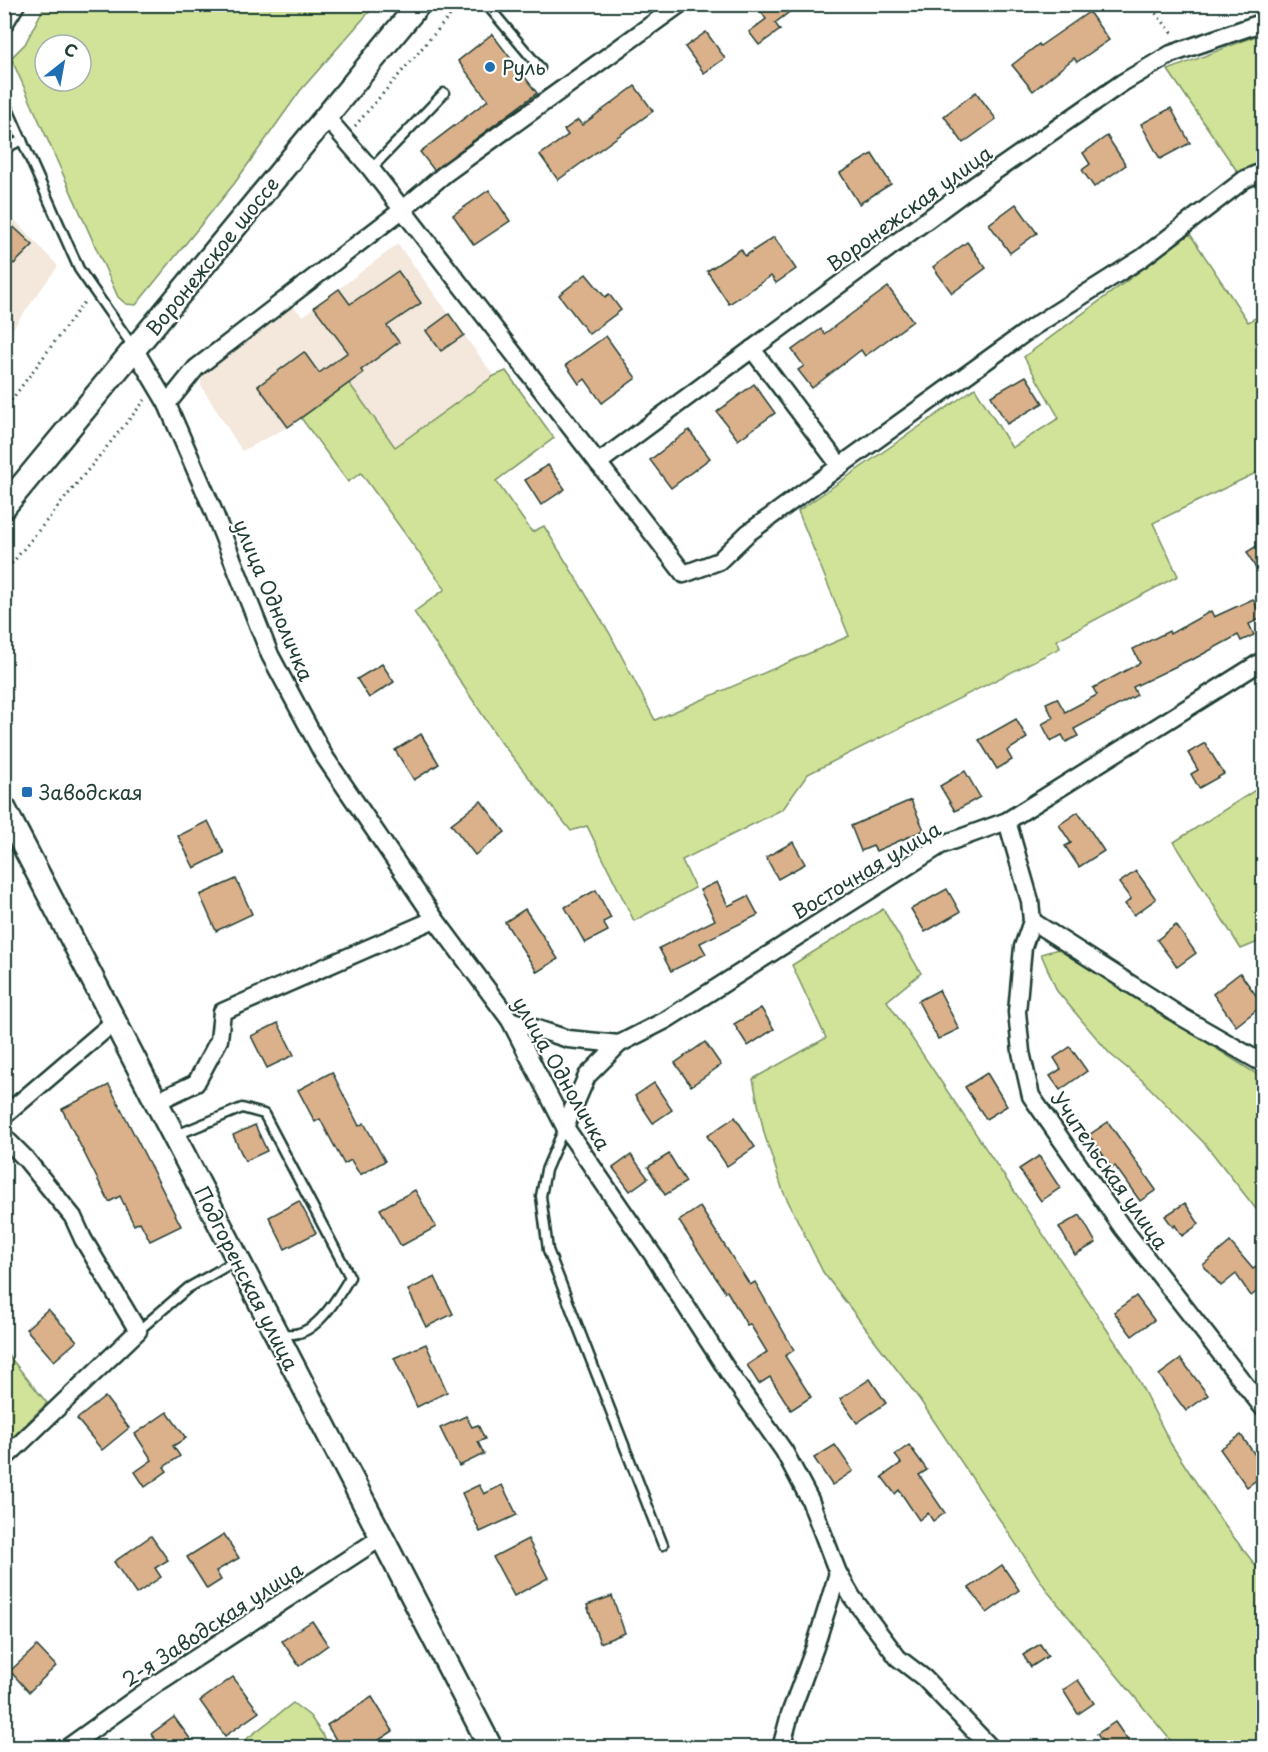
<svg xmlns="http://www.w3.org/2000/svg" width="1268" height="1752" font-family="'Playpen Sans',sans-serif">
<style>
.built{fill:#f4e8dc}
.green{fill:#d0e398;stroke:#789066;stroke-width:1.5;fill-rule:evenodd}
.building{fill:#dab18b;stroke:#1f3d34;stroke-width:1.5}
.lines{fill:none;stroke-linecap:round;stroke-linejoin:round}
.lane-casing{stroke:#1f3d34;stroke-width:13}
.street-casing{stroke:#1f3d34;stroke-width:21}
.secondary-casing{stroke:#1f3d34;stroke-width:27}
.path{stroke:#1f3d34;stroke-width:3;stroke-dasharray:1.5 4.5;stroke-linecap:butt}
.lane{stroke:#fff;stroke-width:8}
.street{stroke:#fff;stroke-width:16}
.secondary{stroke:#fff;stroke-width:22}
.poi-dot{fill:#1f6fb2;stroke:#fff;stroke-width:2}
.labels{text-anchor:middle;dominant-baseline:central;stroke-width:4.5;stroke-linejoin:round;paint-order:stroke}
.poi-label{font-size:20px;fill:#1f3d34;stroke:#fff;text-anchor:start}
.street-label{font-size:20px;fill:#1f3d34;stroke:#fff}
</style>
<rect width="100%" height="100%" fill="#fff"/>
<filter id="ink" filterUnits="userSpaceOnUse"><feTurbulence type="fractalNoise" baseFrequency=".0167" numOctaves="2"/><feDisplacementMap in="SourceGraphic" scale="12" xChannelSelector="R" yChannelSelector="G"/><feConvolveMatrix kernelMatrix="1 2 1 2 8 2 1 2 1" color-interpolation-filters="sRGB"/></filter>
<g filter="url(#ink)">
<g class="built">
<path d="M4,198L10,215L58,266L5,339Z"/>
<path d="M398,244L494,376L395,447L349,384L288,427L242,451L201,386V375L289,303L303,316Z"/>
</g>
<g class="green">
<path d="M45,5V4L379,5L370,11L300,91L234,184L136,305L126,304L118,297L11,58L25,44ZM45,45H81V81H45Z"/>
<path d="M1263,33V163L1239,174L1168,70Z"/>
<path d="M1190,234L1248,322L1263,314L1264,469L1153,523L1178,576L1057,640L1060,648L808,774L783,809L682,860L695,888L634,921L587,826L571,831L500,741L414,612L445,589L361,473L348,482L301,418L349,383L395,447L494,376L506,371L554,438L496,481L532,532L544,526L609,632L655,720L849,636L798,511L975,388L1012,448L1059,418L1024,357Z"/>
<path d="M1263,785V940L1241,949L1174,842Z"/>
<path d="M883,909L921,973L887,1001L1130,1364L1171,1444L1222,1522L1263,1575V1747H1176L1048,1592L920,1400L823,1272L783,1191L764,1133L753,1079L826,1038L792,965Z"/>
<path d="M1058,949L1263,1078V1218L1206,1145L1143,1081L1110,1054L1057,991L1041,954Z"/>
<path d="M4,1350L47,1403L5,1445H4Z"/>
<path d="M293,1703L310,1716L331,1747H236Z"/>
</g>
<g class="building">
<path d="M756,4H800L775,23L780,30L759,45L749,32L766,19Z"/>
<path d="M1089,12L1109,40L1077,62L1074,58L1033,91L1012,65L1039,44L1040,46Z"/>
<path d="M706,32L725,58L704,73L685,47Z"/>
<path d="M492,34L537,93L434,170L420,152L488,100L458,61Z"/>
<path d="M635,86L653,111L558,180L540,155L568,135L564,130L578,120L582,125Z"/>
<path d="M976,92L996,119L963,143L944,116Z"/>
<path d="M1171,108L1190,143L1160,159L1141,124Z"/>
<path d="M1107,136L1126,165L1094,187L1082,170L1090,164L1083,153Z"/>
<path d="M872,154L891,184L859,204L840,173Z"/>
<path d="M489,190L510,221L474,245L453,215Z"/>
<path d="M1016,204L1037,233L1010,253L989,224Z"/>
<path d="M4,218L33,245L14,264L4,254Z"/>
<path d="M774,237L796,269L776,283L771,276L729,304L707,271L741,249L745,256Z"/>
<path d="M967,242L986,268L952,293L933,267Z"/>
<path d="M398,271L421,303L387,326L399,342L361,370L363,373L288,427L258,386L304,352L319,373L348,352L314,307L339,289L350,304Z"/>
<path d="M586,274L605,297L609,294L621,310L589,334L559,295Z"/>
<path d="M888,287L913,321L865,356L861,350L812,388L798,370L804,366L792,350L821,329L824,334Z"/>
<path d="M449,314L464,335L441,351L426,331Z"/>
<path d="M606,336L636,378L602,403L585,379L579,384L566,365Z"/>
<path d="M1026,376L1043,403L1007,424L991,396Z"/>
<path d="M754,384L775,413L738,440L717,412Z"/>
<path d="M689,430L710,458L671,488L650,460Z"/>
<path d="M548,465L565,489L541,505L525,480Z"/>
<path d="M1263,542V582L1247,552Z"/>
<path d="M1253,599L1262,618L1249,624L1254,635L1241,641L1238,635L1192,660L1191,659L1133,687L1137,695L1074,729L1078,736L1066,742L1062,735L1051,741L1042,724L1053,718L1046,703L1057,698L1065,712L1097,695L1093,688L1140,663L1133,649L1169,631L1170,634L1211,611L1214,617Z"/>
<path d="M382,664L394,682L369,698L357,679Z"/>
<path d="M1016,719L1027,738L1007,751L1012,760L997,769L979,740Z"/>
<path d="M421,734L439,764L414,780L395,750Z"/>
<path d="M1205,743L1224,774L1199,788L1191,774L1198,770L1188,753Z"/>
<path d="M965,771L980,797L955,811L940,786Z"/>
<path d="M911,800L924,830L876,851L873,846L861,851L851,826Z"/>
<path d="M481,801L505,832L475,855L451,824Z"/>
<path d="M1078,812L1104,851L1079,867L1065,846L1071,843L1059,825Z"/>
<path d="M208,821L224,853L194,868L178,836Z"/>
<path d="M793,842L805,864L778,879L766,857Z"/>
<path d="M1136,871L1156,899L1134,915L1125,904L1131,899L1119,883Z"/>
<path d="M236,879L252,914L216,931L200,895Z"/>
<path d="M717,882L728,906L748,896L758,915L700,943L706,954L671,971L659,948L715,920L700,890Z"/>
<path d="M947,889L960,912L925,932L911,909Z"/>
<path d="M596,890L611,918L603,922L608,931L585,943L565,907Z"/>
<path d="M525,909L558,959L537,972L505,922Z"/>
<path d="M1176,925L1196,953L1177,967L1157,940Z"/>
<path d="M1240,973L1263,1005L1236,1026L1213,994Z"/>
<path d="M939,990L959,1029L938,1039L918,1001Z"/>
<path d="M761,1008L774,1029L748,1046L734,1024Z"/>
<path d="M278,1023L294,1055L267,1068L251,1036Z"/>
<path d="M705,1042L721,1065L691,1086L675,1063Z"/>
<path d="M1070,1047L1087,1071L1060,1090L1050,1076L1061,1069L1054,1058Z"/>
<path d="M332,1072L359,1126L364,1123L385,1161L360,1175L351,1160L344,1164L320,1119L315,1122L298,1090Z"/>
<path d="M987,1073L1007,1106L986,1119L965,1087Z"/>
<path d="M654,1083L672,1110L653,1123L635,1096Z"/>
<path d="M109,1085L181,1226L150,1241L140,1222L134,1225L120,1196L109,1202L62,1109Z"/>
<path d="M735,1117L755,1147L727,1166L707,1136Z"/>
<path d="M1108,1122L1156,1190L1140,1201L1115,1166L1112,1168L1089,1135Z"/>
<path d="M255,1125L267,1151L245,1161L233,1135Z"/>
<path d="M669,1154L686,1182L665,1195L648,1167Z"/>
<path d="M631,1155L648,1178L630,1191L613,1168Z"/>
<path d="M1039,1156L1060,1188L1041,1201L1019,1169Z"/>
<path d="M415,1190L436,1227L401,1246L380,1209Z"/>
<path d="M299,1201L316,1233L285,1249L269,1217Z"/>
<path d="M1185,1203L1199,1224L1182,1236L1175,1225L1173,1227L1165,1216Z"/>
<path d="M700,1207L750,1285L755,1282L794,1350L785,1356L811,1397L791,1410L770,1377L759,1384L747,1365L767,1352L750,1324L747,1325L727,1291L725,1292L679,1221Z"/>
<path d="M1080,1215L1096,1243L1075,1255L1059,1227Z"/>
<path d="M1230,1242L1253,1269L1263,1262V1287L1251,1296L1236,1274L1221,1286L1203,1265Z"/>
<path d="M435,1277L453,1314L426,1327L408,1290Z"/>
<path d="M1136,1296L1154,1320L1132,1336L1114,1312Z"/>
<path d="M48,1309L77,1341L54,1361L26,1329Z"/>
<path d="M426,1344L447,1392L417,1407L394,1358Z"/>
<path d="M1181,1359L1208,1395L1186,1411L1159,1375Z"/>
<path d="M870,1379L886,1403L857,1423L840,1399Z"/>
<path d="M105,1397L129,1428L102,1450L77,1419Z"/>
<path d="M167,1412L186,1438L173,1446L180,1456L164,1467L167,1471L145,1487L135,1472L152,1460L135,1434Z"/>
<path d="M466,1416L472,1427L478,1425L485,1439L478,1442L484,1454L459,1466L440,1428Z"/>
<path d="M1241,1435L1263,1466V1475L1247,1487L1220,1449Z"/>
<path d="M835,1445L853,1471L832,1485L814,1458Z"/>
<path d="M909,1445L927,1470L919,1475L945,1513L933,1521L928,1513L919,1520L899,1490L895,1494L882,1477L901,1463L895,1455Z"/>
<path d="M479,1485L484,1494L502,1485L517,1515L480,1532L462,1493Z"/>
<path d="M224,1534L239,1558L216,1571L221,1580L207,1589L187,1557Z"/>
<path d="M151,1536L168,1560L155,1568L161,1577L136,1594L114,1562Z"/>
<path d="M528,1539L548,1578L514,1596L493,1557Z"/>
<path d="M1002,1565L1019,1590L987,1613L969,1588Z"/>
<path d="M612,1596L625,1633L600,1643L587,1605Z"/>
<path d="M312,1621L328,1645L299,1666L282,1641Z"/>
<path d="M1040,1644L1048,1656L1031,1667L1023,1655Z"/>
<path d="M37,1646L56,1666L29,1692L10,1671Z"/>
<path d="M233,1677L259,1712L225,1736L200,1701Z"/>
<path d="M1078,1680L1094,1703L1078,1714L1063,1690Z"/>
<path d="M372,1697L393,1731L367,1748H341L327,1725Z"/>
<path d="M174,1717L197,1748H162L151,1734Z"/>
<path d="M1115,1722L1133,1748H1106L1097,1734Z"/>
</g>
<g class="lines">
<g class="lane-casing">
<g id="lane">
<path d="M487,5L540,68"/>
<path d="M4,32L21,4"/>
<path d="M4,100L79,269L134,348"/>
<path d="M4,149L22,140"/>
<path d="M371,169L444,93"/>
<path d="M564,1128L546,1170L541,1196L548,1250L663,1545"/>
<path d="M174,1136L242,1108L264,1114L350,1277C340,1294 320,1328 299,1333C293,1335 286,1334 280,1334"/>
<path d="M138,1331L188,1288L237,1260"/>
</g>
</g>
<g class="street-casing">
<g id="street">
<path d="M326,117L371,169L684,574L719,561L748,533L840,466"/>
<path d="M752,349L840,466L1033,327L1142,258L1245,179L1264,171"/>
<path d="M135,350L167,404L213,510L270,655L324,756L435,919L510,1020L565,1127L655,1258L729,1373L784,1451L810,1500L838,1573L852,1597L898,1658L924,1678L991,1748"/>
<path d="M167,404L196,368L402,210L446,173L680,4"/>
<path d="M598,463L962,194L1122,83L1171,54L1264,22"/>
<path d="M1007,821L1030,901L1032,921L1023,947L1017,1012L1021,1052L1031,1096L1122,1227L1264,1409"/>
<path d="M1032,921L1182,1017L1264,1064"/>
<path d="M510,1020L568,1039L619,1044L666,1020L941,845L1007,821L1264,660"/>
<path d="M156,1102L196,1083L219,1040L222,1012L435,919"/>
<path d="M4,1116L114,1022"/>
<path d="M565,1127L587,1076L619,1044"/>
<path d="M4,1137L25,1158L73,1217L83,1239L138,1331L4,1459"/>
<path d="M67,1748L156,1684L382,1537"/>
<path d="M781,1748L790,1714L815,1647L838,1573"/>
</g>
</g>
<g class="secondary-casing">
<g id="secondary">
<path d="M4,507L419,4"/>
<path d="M4,808L491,1748"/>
</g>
</g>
<g class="path">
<path d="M1148,4L1174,35"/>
<path d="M355,126L460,4"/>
<path d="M4,410L85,301"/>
<path d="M4,573L145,400"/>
</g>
<use href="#lane" class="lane"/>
<use href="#street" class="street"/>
<use href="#secondary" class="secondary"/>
</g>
</g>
<g class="poi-dot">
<circle cx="490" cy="67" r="6"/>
<rect x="21" y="786" width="12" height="12" rx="3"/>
</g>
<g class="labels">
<g class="poi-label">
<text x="502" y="67">Руль</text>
<text x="39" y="792">Заводская</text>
</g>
<g class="street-label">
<text transform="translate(909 208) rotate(-36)">Воронежская улица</text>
<text transform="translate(212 256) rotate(-51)">Воронежское шоссе</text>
<text transform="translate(274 600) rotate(67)">улица Одноличка</text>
<text transform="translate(866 870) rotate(-31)">Восточная улица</text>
<text transform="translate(562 1073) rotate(60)">улица Одноличка</text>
<text transform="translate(1110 1170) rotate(55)">Учительская улица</text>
<text transform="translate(247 1278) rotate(63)">Подгоренская улица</text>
<text transform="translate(212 1624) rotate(-33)">2-я Заводская улица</text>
</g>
</g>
<rect width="1268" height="1752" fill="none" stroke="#fff" stroke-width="24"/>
<rect x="12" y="12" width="1244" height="1728" fill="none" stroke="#1f3d34" stroke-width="2" filter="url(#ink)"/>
<g transform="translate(63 63) rotate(31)"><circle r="28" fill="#ffffff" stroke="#a5b1ae" stroke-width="1.5"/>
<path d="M0-4.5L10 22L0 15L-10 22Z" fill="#1f6fb2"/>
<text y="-9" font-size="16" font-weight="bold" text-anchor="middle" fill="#1f3d34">С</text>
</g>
</svg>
